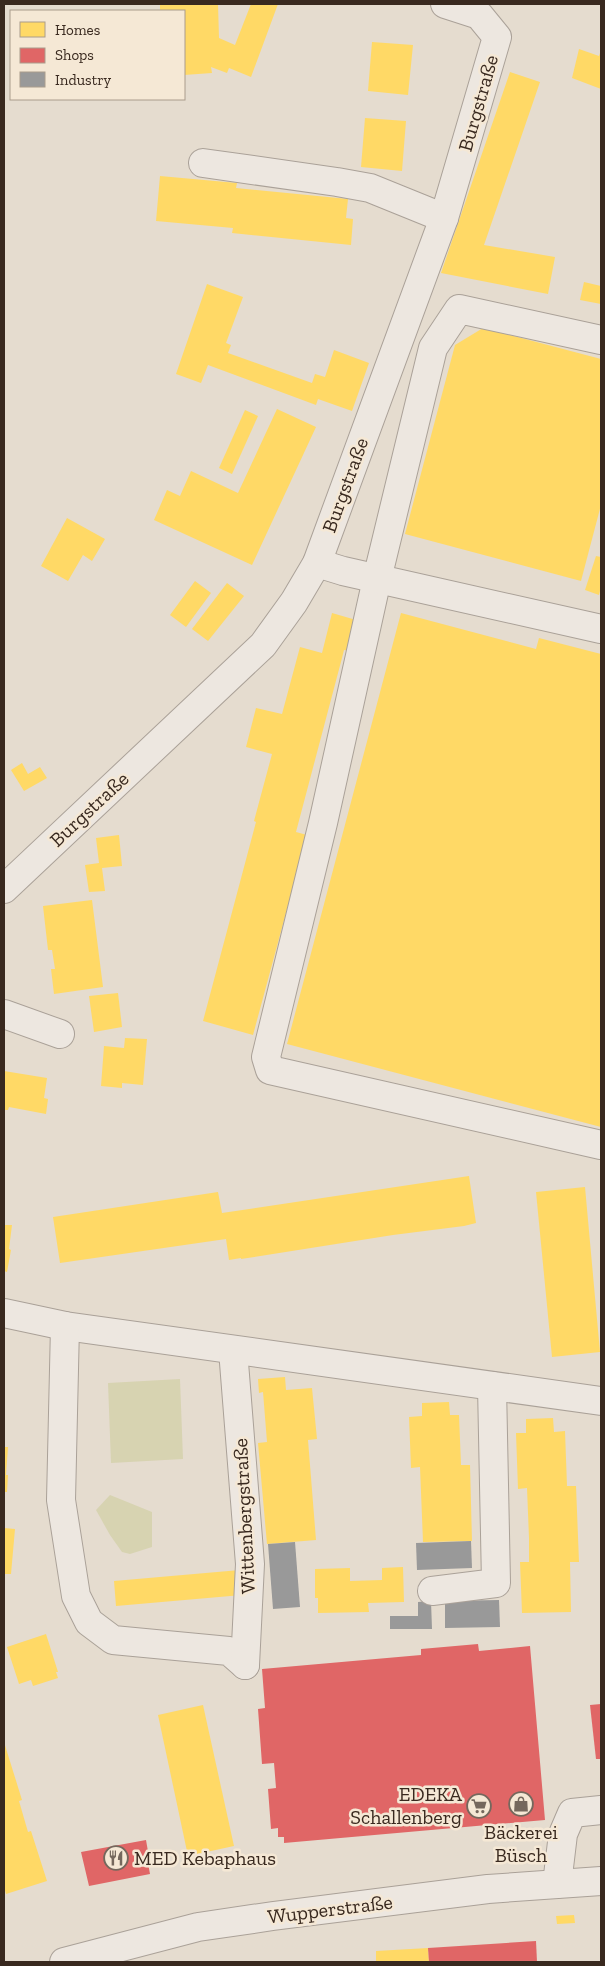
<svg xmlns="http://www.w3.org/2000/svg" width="605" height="1966" font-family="'Zilla Slab',serif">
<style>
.green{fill:#d7d3b1}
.homes{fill:#ffd966}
.shops{fill:#e06666}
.industry{fill:#999}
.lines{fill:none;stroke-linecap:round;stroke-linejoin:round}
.minor-casing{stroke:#aaa198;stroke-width:30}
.minor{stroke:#ede7e0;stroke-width:28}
.labels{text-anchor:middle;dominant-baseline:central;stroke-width:5;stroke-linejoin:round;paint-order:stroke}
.street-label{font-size:20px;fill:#39291f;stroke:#f5e8d5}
.poi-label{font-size:20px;fill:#39291f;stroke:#f5e8d5;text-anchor:end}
</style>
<rect width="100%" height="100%" fill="#e5dccf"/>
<g class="green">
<path d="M180,1379L183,1459L111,1463L108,1383Z"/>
<path d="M110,1495L152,1512V1547L130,1554L122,1552L110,1535L96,1510Z"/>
</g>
<g class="homes">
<path d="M160,4H218L219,38L235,45L251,4H278L251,77L229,68L227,73L211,67L212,73L184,75V11H160Z"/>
<path d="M372,42L413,45L408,95L368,91Z"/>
<path d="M579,49L599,56L601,50V89L572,78Z"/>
<path d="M510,72L540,82L484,245L555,257L548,294L441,273Z"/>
<path d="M365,118L406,121L402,171L361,167Z"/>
<path d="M160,176L237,183L236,188L348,199L346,218L353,219L351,245L232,233L233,228L156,221Z"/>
<path d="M584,282L601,286V304L580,300Z"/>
<path d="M207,284L243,297L226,343L231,345L228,353L312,383L315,374L325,377L334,350L369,363L352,411L318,399L316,405L208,365L201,383L176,374Z"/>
<path d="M483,328L601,359V505L581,581L405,534L455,345Z"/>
<path d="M277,409L316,427L252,565L154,520L167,490L180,496L191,471L238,493Z"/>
<path d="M245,410L258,416L232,474L219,468Z"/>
<path d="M67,518L105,539L92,561L83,555L68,581L41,566Z"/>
<path d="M596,556L601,557V587L599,595L585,590Z"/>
<path d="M195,581L211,593L186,627L170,615Z"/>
<path d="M227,583L244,596L208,641L192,629Z"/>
<path d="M332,613L363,622L355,652L344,650L342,658L296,832L307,835L253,1035L203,1021L256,822L254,821L272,754L246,747L256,708L282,714L300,647L322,653Z"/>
<path d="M401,613L536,649L539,638L601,654V1127L287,1044Z"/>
<path d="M22,763L28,774L40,767L47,778L24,791L11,770Z"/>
<path d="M119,835L122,866L102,868L105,891L89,892L85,865L99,863L96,838Z"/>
<path d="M92,900L103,987L54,994L51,969H55L52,950H48L43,906Z"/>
<path d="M118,993L122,1027L94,1032L89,996Z"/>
<path d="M125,1038L147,1039L143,1085L122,1083V1088L101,1086L104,1046L124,1048Z"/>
<path d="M4,1071L47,1078L44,1098L48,1099L46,1114L9,1107L8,1110H4Z"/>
<path d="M469,1176L476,1223L464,1226L393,1235L241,1259V1258L229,1260L226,1239L60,1263L53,1217L218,1192L222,1213Z"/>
<path d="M585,1187L600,1352L552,1357L536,1192Z"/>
<path d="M4,1225H12L9,1249L11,1250L7,1272L4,1271Z"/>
<path d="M285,1377L286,1390L312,1388L317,1439L308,1440L316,1540L267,1544L258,1443L267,1442L263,1392L259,1393L258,1379Z"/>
<path d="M449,1402L450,1415H459L461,1465H470L472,1541L423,1542L420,1467L411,1468L409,1417L422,1416V1403Z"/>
<path d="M553,1418L554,1432L565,1431L567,1486H576L579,1562H570L571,1612L522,1613L520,1562H529V1538L527,1488L518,1489L516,1433H526V1419Z"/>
<path d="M4,1447H8L6,1475H8L7,1492H4Z"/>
<path d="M4,1528L15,1529L11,1574H4Z"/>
<path d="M403,1567L404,1602L368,1603L369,1612L318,1613V1598H315V1569L350,1568V1581L382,1580V1568Z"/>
<path d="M240,1570L242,1595L116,1606L114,1581Z"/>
<path d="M46,1634L58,1672H56L58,1678L33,1686L31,1680L19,1684L7,1647Z"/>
<path d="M203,1705L234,1846L188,1856L158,1715Z"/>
<path d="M4,1742L22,1800L19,1801L28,1832L31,1831L47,1881L6,1894L4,1887Z"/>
<path d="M574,1915L575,1923L557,1924L556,1916Z"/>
<path d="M428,1948L429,1962H376V1951Z"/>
</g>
<g class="shops">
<path d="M478,1644L479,1651L530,1646L545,1820L284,1843V1837H278V1828L271,1829L268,1789L276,1788L274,1763L262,1764L258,1709L265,1708L262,1669L421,1655V1649Z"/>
<path d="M601,1704V1759H596L590,1705Z"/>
<path d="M146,1840L150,1863H148L150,1874L89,1886L81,1852Z"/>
<path d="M536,1941L537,1962H429L428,1948Z"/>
</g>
<g class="industry">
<path d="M471,1541L472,1568L417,1570L416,1543Z"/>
<path d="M295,1542L300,1607L273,1609L268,1544Z"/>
<path d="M499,1600L500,1627L445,1628V1601Z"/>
<path d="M431,1601L432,1629H390V1616H418V1602Z"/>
</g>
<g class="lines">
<g class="minor-casing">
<g id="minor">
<path d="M203,163L337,182L370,188L444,218"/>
<path d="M601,340L459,309L433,348L377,579L323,823L266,1057L270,1070L601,1145"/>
<path d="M317,563L343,571L601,629"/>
<path d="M4,889L263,645L294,602L317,563L444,218L497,37L479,15L445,4"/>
<path d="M4,1014L60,1034"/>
<path d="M4,1313L65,1326L601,1401"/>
<path d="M65,1326L61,1500L76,1596L89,1622L113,1640L229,1651L245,1665"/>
<path d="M233,1350L250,1564L245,1665"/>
<path d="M432,1591L496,1583L492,1386"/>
<path d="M557,1884L563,1834L572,1813L601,1810"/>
<path d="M64,1962L198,1927L273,1916L488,1889L601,1881"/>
</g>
</g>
<use href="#minor" class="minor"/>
</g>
<defs>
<g id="shop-ring" transform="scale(1.25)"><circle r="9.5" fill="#f5e8d5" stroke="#75685d" stroke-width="1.5"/><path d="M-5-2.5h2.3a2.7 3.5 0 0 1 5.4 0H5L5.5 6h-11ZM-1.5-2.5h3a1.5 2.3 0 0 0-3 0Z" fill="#75685d"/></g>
<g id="supermarket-ring" transform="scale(1.25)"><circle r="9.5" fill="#f5e8d5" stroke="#75685d" stroke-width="1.5"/><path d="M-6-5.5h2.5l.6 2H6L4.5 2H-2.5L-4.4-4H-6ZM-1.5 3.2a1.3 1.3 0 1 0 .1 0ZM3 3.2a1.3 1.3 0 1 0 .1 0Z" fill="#75685d"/></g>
<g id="restaurant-ring" transform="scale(1.25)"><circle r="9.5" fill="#f5e8d5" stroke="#75685d" stroke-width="1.5"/><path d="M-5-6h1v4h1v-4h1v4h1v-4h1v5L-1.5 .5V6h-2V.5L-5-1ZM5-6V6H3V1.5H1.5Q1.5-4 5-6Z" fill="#75685d"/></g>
</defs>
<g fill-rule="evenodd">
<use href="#shop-ring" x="521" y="1804"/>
<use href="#supermarket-ring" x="479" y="1806"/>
<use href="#restaurant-ring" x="116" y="1858"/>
</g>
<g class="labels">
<g class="street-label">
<text transform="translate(478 103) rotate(-74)">Burgstraße</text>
<text transform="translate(345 485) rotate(-70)">Burgstraße</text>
<text transform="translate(89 809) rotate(-43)">Burgstraße</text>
<text transform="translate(244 1516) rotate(-93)">Wittenbergstraße</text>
<text transform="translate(330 1909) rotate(-7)">Wupperstraße</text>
</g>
<g class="poi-label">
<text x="462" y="1794">EDEKA<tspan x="462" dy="23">Schallenberg</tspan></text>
<text x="521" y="1832" text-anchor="middle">Bäckerei<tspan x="521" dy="23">Büsch</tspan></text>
<text x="134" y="1858" text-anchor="start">MED Kebaphaus</text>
</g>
</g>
<rect width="605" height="1966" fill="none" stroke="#39291f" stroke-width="10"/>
<rect x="10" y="10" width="175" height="90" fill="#f5e8d5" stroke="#aa9c8c"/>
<rect x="20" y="22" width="25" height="15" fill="#ffd966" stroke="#aa9c8c"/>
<text x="55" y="35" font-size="15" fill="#39291f">Homes</text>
<rect x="20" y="48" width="25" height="15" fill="#e06666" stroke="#aa9c8c"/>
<text x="55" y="60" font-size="15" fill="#39291f">Shops</text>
<rect x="20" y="72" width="25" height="15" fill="#999999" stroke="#aa9c8c"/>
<text x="55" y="85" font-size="15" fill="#39291f">Industry</text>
</svg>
